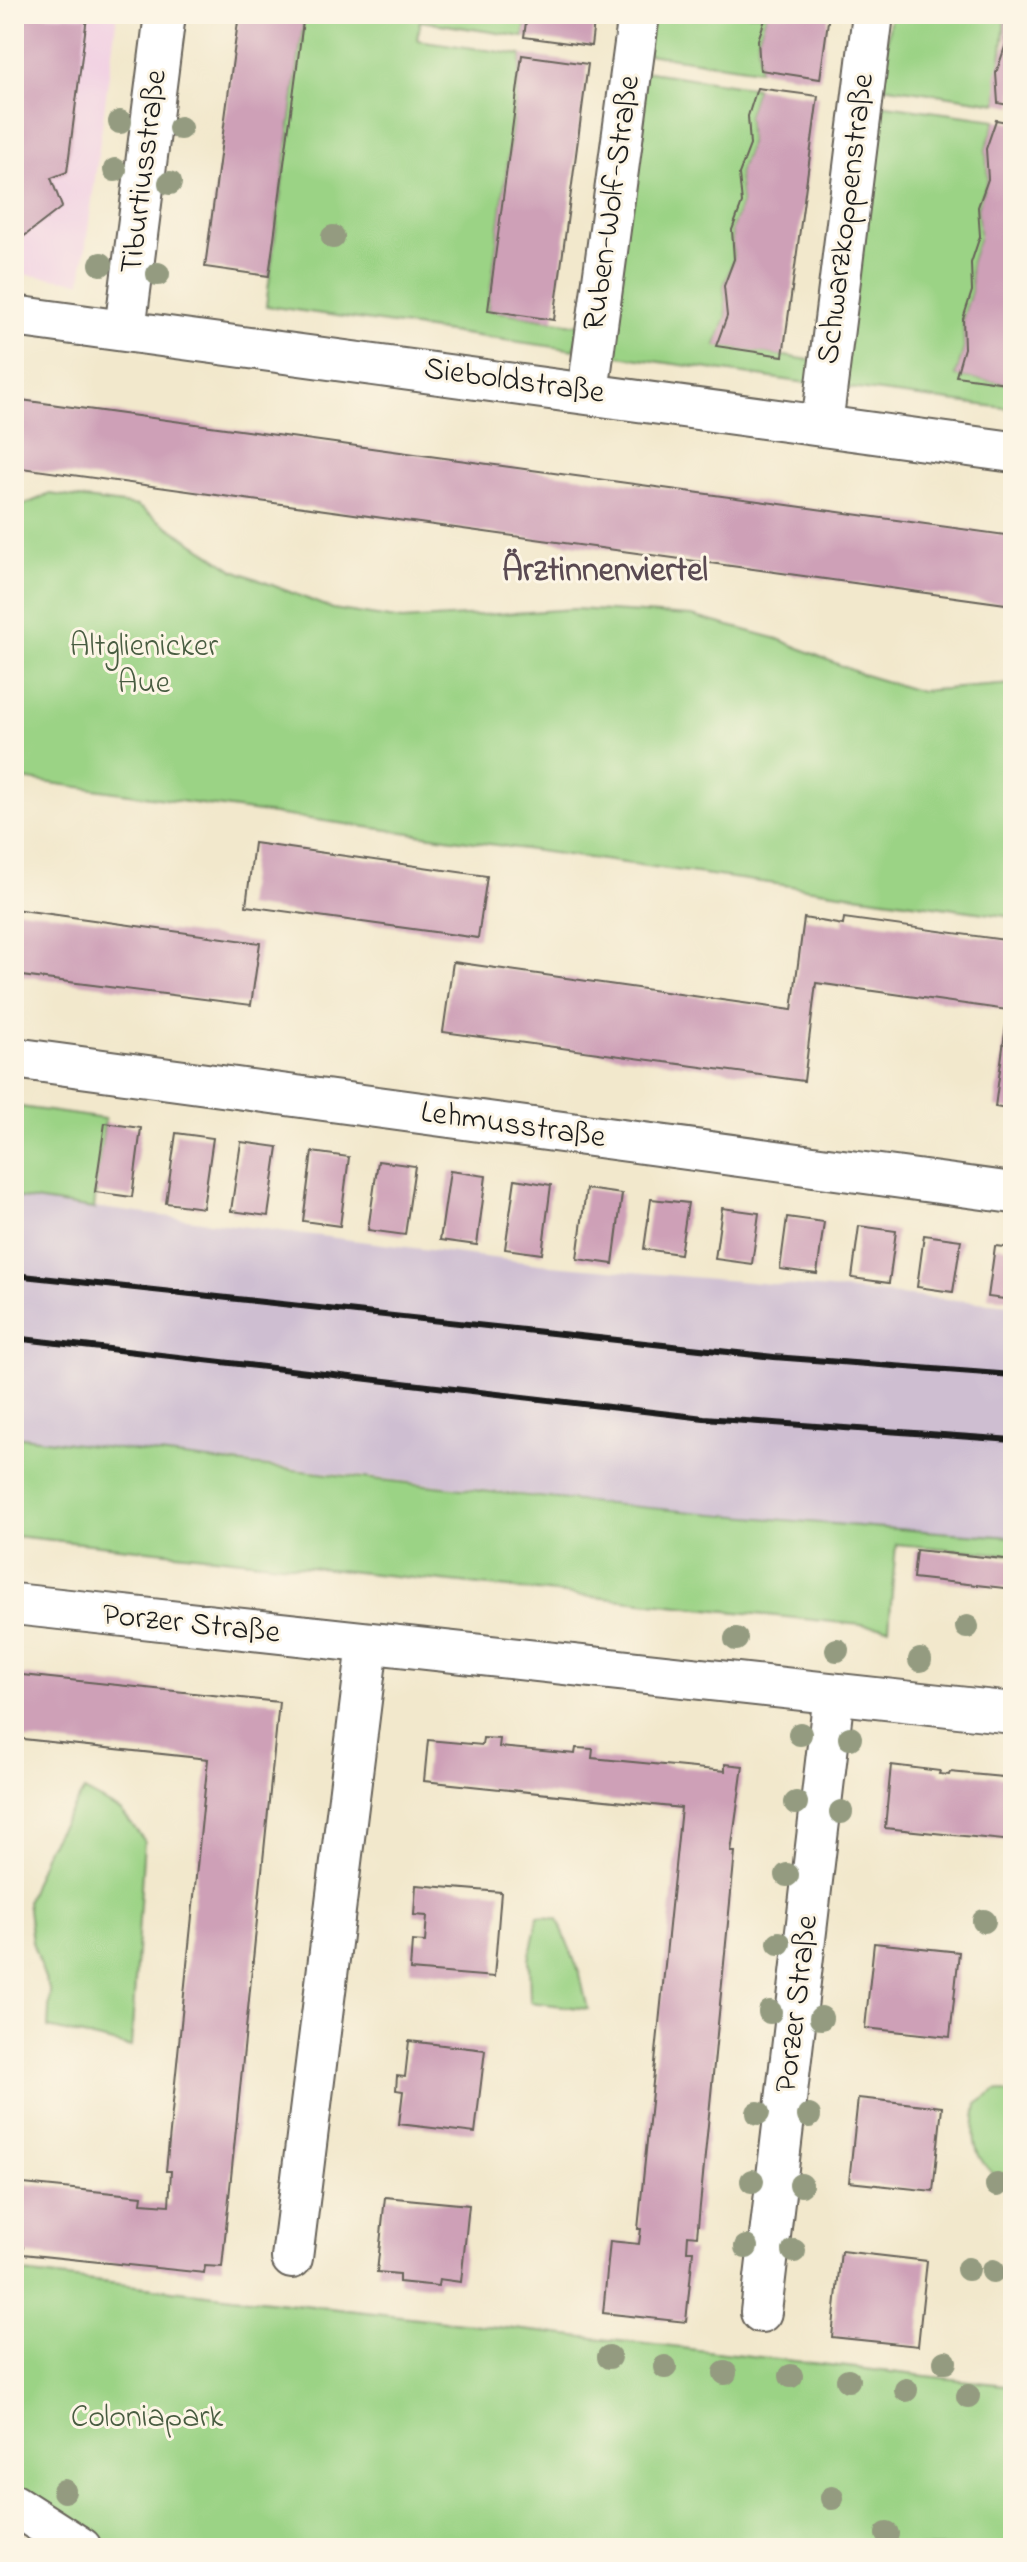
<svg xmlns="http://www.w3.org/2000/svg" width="1027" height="2562" font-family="'Indie Flower',sans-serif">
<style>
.built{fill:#f1d0e3}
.industrial{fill:#cebed1}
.green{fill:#9bd385;stroke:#5c7850;stroke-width:2}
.building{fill:#cea0b7}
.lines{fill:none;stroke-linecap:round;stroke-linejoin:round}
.minor-casing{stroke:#67635a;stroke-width:44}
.minor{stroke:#fff;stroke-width:40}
.rail{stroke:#1c1c1c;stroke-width:6}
.tree{fill:#949b80}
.labels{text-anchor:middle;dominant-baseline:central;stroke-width:6;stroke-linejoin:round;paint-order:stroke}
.street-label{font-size:32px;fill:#1c1c1c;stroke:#fcf5e5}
.park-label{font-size:32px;fill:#485c41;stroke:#fcf5e5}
.neighbourhood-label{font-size:34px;font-weight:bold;fill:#5a4a52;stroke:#fcf5e5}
</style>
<rect width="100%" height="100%" fill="#fcf5e5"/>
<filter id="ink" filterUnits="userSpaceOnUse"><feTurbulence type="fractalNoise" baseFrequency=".0125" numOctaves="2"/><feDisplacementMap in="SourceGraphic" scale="16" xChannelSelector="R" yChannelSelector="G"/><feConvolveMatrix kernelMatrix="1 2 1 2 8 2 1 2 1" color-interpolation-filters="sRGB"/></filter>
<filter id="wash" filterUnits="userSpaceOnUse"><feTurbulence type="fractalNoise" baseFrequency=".006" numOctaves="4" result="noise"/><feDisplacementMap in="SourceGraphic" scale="32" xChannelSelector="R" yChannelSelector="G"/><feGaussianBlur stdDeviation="1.8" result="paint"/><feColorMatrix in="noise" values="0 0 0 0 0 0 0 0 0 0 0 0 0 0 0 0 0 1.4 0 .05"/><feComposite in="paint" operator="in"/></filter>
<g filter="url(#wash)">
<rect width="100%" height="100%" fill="#f2e8cc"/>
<path class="built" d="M14,14H117L81,282L14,273Z"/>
<path class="industrial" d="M14,1197L540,1264L1013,1305V1537L672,1511L14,1437Z"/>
<g class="green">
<path d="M304,14H527L524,37L420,21L417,40L522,55L488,310L580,325L575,350L266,306Z"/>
<path d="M651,14H767L758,40L760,70L646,54Z"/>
<path d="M891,14H1004C1006,45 996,72 998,103L881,86Z"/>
<path d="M643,71L757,88L748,116L750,145L739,174L742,203L732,230L734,259L724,286L727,316L716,345L816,361L814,384L604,354Z"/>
<path d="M879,104L996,120L986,149L988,179L978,207L980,236L971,263L972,291L963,319L964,348L956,376L1013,384V409L841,387Z"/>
<path d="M50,494L137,506L234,570L333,609L402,620L575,609L692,616L778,639L861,674L918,691L1013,684V917L14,778V509Z"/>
<path d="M14,1106L105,1119L94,1209L14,1197Z"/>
<path d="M14,1436C346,1478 679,1516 1013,1537V1555L896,1544L889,1628L14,1536Z"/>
<path d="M84,1791L121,1811L144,1840L131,2047L48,2028L50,1992L32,1942L27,1900L47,1848Z"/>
<path d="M538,1916L558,1919L580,1975L588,2009L530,2002L529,1960Z"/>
<path d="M997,2090L1013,2095V2169L1008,2178L999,2179C971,2157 972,2137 977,2104Z"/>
<path d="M14,2272L1013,2386V2548H104L14,2489Z"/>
</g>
<g id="blocks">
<g class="building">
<path d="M14,14L87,17L67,172L51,178L62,207L14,244Z"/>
<path d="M239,14H304L269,276L205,267Z"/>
<path d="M527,14H595L591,46L524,37Z"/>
<path d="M767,14H829L820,79L760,70L758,40Z"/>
<path d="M1004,14H1013V106L998,103L996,73L1006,44Z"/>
<path d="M522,55L588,64L554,320L488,310Z"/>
<path d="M757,88L818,96L783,356L716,346L727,316L724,286L734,259L732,230L742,203L739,174L750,145L748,116Z"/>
<path d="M996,120L1013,123V384L956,376L964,348L963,319L972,291L971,263L980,236L978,207L988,179L986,149Z"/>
<path d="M14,399L1013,536V605L14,467Z"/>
<path d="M254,843L487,876L478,938L246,906Z"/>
<path d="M14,909L260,943L251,1005L14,975Z"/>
<path d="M804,918L843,925L844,918L1013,941V1110L995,1107L1008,1010L816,983L804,1081L443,1032L453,962L792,1010Z"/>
<path d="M105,1123L141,1128L132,1197L95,1192Z"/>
<path d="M176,1133L213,1138L203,1208L166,1203Z"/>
<path d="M241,1142L278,1147L268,1216L231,1211Z"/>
<path d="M312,1152L349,1157L340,1226L303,1221Z"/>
<path d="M378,1161L415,1166L405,1235L368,1230Z"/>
<path d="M450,1171L486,1176L477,1245L440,1240Z"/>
<path d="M515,1179L551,1185L542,1254L505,1249Z"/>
<path d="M586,1189L622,1194L613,1264L577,1259Z"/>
<path d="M651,1199L688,1203L680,1254L644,1249Z"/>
<path d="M722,1208L759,1213L752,1264L715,1259Z"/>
<path d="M787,1217L824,1222L817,1274L780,1269Z"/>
<path d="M859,1226L896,1231L889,1283L852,1278Z"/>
<path d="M924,1235L961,1240L953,1292L917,1287Z"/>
<path d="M995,1246L1013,1248V1300L988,1297Z"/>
<path d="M916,1550L1013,1560V1589L913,1578Z"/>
<path d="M22,1675L279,1702L222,2267L205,2266L204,2273L23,2254V2247L14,2246V2183L142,2196L141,2203L169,2205L171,2171H166L208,1759L14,1738V1697Z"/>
<path d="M483,1738L500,1739L499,1747L575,1754L576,1748L593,1749L592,1758L725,1771V1764L743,1766L731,1852H735L697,2236L688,2235L687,2251H693L686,2322L603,2313L610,2241L639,2244L641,2229H638L681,1808L424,1781L428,1740L482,1745Z"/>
<path d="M891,1765L940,1771L939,1774L949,1775L950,1772L1013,1778V1841L885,1828Z"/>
<path d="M416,1885L501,1892L494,1977L410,1970L412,1941L425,1942L427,1916L414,1915Z"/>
<path d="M874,1943L959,1952L950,2037L865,2028Z"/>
<path d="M409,2041L485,2050L475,2133L399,2124L403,2091L396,2090L397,2076L405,2077Z"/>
<path d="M858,2098L942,2107L933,2191L849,2182Z"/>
<path d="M385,2197L469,2205L461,2282L439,2279L438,2286L399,2282V2274L377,2272Z"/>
<path d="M841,2251L927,2261L918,2346L832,2337Z"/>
</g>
</g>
</g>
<g filter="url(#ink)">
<use href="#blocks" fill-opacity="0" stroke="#67635a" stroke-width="2"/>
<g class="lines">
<g class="minor-casing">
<g id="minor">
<path d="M14,316L1013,452"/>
<path d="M125,330L165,14"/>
<path d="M588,392L639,14"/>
<path d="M822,425L873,14"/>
<path d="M14,1058L1013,1193"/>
<path d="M14,1604L1013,1713"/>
<path d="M292,2258L368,1644"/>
<path d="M761,2312L834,1694"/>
<path d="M14,2505L81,2548"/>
</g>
</g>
<use href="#minor" class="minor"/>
<g class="rail">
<path d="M14,1275L774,1357L1013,1375"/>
<path d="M14,1338L704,1418L1013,1440"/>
</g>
</g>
<g class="tree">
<circle cx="120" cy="122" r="12"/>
<circle cx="180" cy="128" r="12"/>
<circle cx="115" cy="170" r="12"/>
<circle cx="170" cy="183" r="12"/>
<circle cx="333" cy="237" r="12"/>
<circle cx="101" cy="264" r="12"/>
<circle cx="158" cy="274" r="12"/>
<circle cx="967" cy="1627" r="12"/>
<circle cx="736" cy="1639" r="12"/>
<circle cx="837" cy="1650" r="12"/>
<circle cx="920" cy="1660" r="12"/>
<circle cx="800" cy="1734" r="12"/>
<circle cx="850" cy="1738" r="12"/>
<circle cx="796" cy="1803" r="12"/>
<circle cx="841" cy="1812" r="12"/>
<circle cx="787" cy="1875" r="12"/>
<circle cx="984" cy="1921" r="12"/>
<circle cx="779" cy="1943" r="12"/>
<circle cx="770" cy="2012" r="12"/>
<circle cx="821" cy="2018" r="12"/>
<circle cx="758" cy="2113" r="12"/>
<circle cx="809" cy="2116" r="12"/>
<circle cx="752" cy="2181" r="12"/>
<circle cx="801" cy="2185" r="12"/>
<circle cx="997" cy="2185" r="12"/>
<circle cx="746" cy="2247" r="12"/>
<circle cx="794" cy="2251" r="12"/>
<circle cx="968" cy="2269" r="12"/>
<circle cx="993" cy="2271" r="12"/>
<circle cx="609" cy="2357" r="12"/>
<circle cx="945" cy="2362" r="12"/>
<circle cx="665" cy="2367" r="12"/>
<circle cx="725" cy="2373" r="12"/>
<circle cx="791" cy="2376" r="12"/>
<circle cx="848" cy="2380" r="12"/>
<circle cx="906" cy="2390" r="12"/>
<circle cx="968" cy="2396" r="12"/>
<circle cx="64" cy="2491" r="12"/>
<circle cx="832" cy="2498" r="12"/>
<circle cx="887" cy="2534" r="12"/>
</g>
</g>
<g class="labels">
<g class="street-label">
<text transform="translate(145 172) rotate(-83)">Tiburtiusstraße</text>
<text transform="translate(613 203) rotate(-82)">Ruben-Wolf-Straße</text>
<text transform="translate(847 219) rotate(-83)">Schwarzkoppenstraße</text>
<text transform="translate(514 382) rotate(8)">Sieboldstraße</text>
<text transform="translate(513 1126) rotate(8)">Lehmusstraße</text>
<text transform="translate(191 1625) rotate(6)">Porzer Straße</text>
<text transform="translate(798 2004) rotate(-83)">Porzer Straße</text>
</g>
<g class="park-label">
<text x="144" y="647">Altglienicker<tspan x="144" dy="37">Aue</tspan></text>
<text x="147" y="2418">Coloniapark</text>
</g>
<g class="neighbourhood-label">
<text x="605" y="572">Ärztinnenviertel</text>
</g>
</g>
<rect width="1027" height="2562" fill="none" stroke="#fcf5e5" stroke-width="48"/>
</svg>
